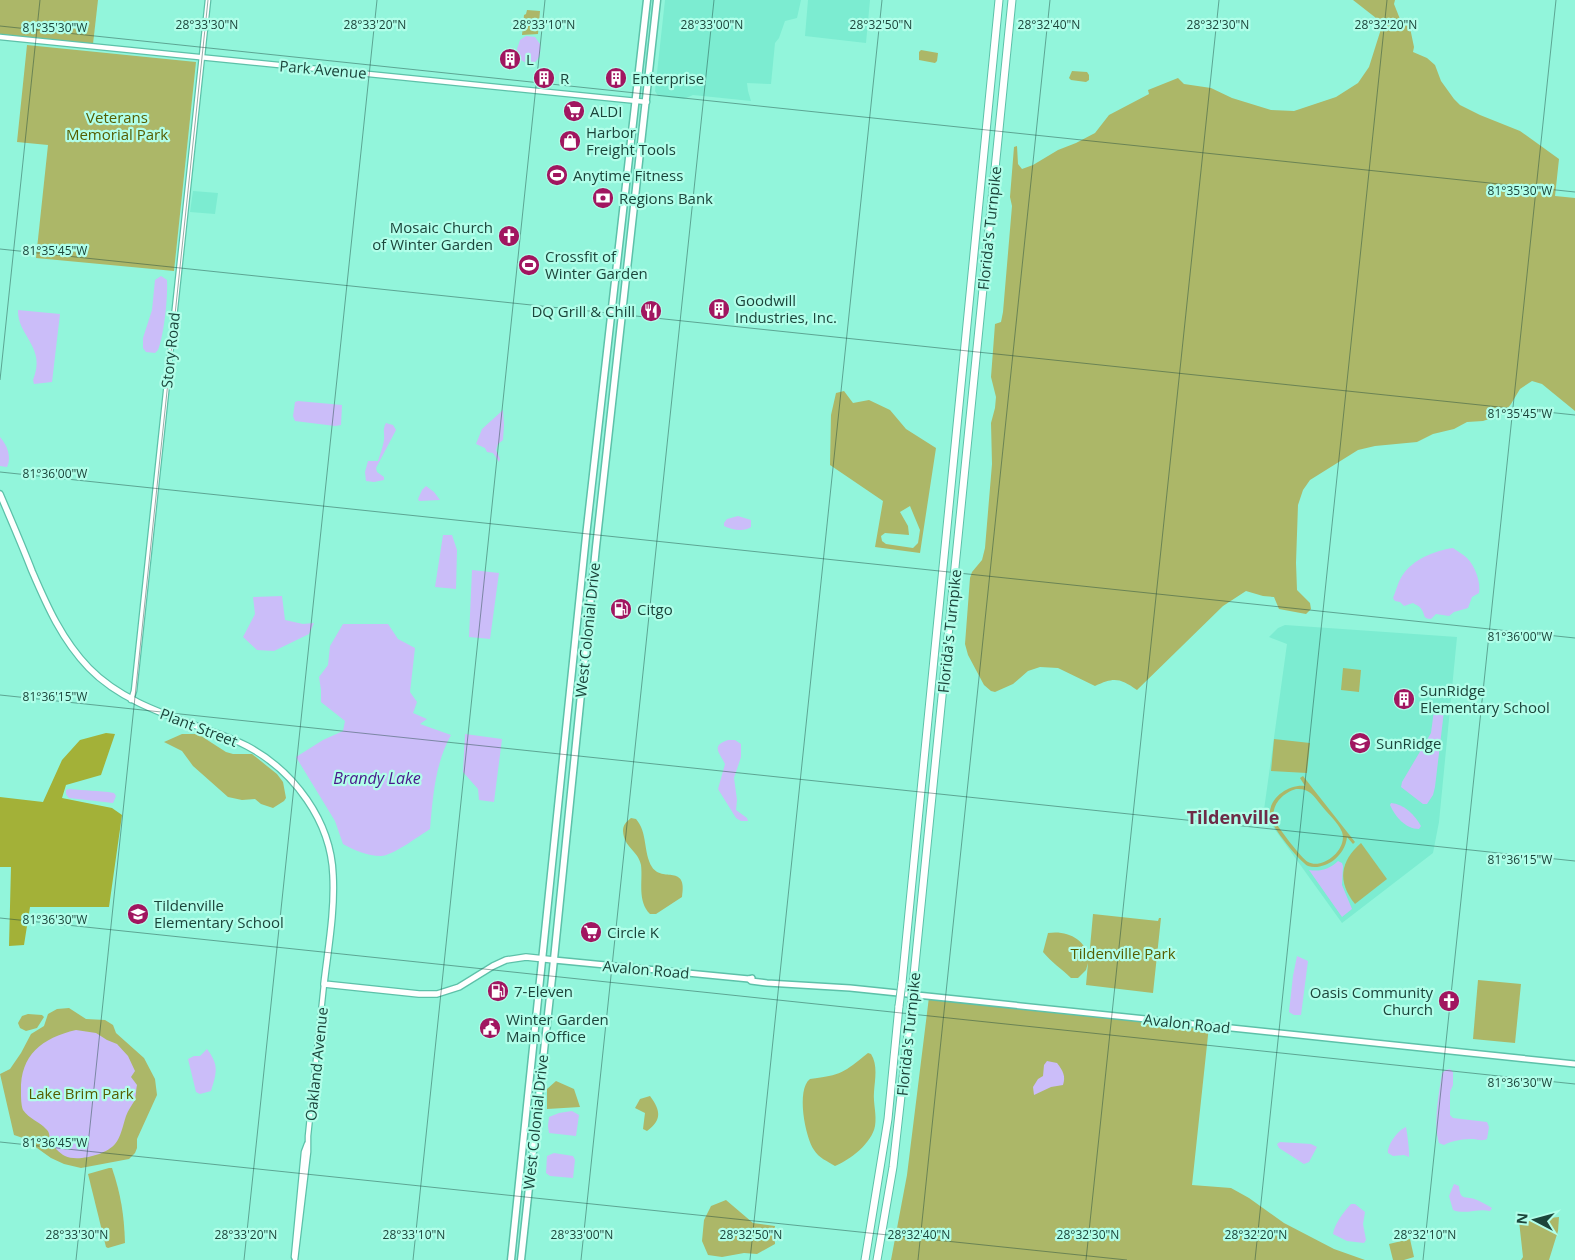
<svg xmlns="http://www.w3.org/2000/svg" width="1575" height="1260" font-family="'Open Sans',sans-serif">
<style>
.built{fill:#7cecd1}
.green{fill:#acb768;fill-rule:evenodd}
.forest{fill:#a3b138}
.water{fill:#cbbdf9}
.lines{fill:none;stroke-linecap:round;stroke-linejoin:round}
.tertiary-casing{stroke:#5dc1a9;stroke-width:7}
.secondary-casing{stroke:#5dc1a9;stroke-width:8}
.primary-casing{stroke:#5dc1a9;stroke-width:8}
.trunk-casing{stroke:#5dc1a9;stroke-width:9}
.motorway-casing{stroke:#5dc1a9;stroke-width:9}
.tertiary{stroke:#fff;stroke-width:4.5}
.secondary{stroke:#fff;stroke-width:5}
.primary{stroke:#fff;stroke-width:5.5}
.trunk{stroke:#fff;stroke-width:6}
.motorway{stroke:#fff;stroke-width:7}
.motorway-bridge-casing{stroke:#5dc1a9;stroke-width:9;stroke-linecap:butt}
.motorway-bridge{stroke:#fff;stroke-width:7}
.ticks{fill:none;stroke:#1b453b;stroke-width:1;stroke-opacity:0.45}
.labels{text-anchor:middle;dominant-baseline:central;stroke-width:4.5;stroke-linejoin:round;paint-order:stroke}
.poi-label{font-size:15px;fill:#1b453b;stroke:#b1fee9;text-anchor:start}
.street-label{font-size:15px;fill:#1b453b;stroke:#b1fee9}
.park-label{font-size:15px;fill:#555d01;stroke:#b1fee9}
.water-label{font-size:16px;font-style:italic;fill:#49188b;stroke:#b1fee9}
.quarter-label{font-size:18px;font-weight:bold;fill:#6d2b47;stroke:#b1fee9}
.ticks-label{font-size:12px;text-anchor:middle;fill:#1b453b;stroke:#b1fee9;stroke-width:4.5;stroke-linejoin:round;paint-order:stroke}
</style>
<rect width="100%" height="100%" fill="#92f5db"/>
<g class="built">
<path d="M665,0H801L797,18L785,21L779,38L775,43L771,84L747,83L748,91L751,101L693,95L684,99L658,96L655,91Z"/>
<path d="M808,0H870L866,43L805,36Z"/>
<path d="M193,191L218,193L215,214L190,212Z"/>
<path d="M1285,625L1457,637L1439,822L1433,853L1342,923L1268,820L1263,817L1287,644L1269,637L1278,628Z"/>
</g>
<g class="green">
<path d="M0,0H98L93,44L0,34Z"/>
<path d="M1353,0H1395L1394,4L1400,19L1409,23L1414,47L1413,52L1427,58L1435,65L1441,81L1454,99L1460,105L1480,115L1520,131L1559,159L1555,196L1575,198V411L1542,384L1532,381L1520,389L1511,404L1504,413L1498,416L1483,421L1467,422L1454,429L1433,434L1417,442L1375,446L1358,450L1310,480L1303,490L1298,505L1296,563L1297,590L1310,603L1311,609L1306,614L1279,609L1274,597L1263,596L1246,591L1223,606L1137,690C1120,678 1114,677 1095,686L1058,668L1040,667L1028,671L1013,684L995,692L991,691L984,685L968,655L965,644L970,578L972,572L982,560L985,548L992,464L991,423L995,408L996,397L991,377L995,324L1001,322L1003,312L1012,206L1010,197L1014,147L1017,146L1018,164L1022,169L1033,165L1058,150L1076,143L1095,133L1109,115L1149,94L1148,90L1178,78L1184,84L1211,88L1232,98L1271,110L1294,111L1336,97L1358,83L1369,67L1381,29L1376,18Z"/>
<path d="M527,10L540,11L538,34L522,35L524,15L526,14Z"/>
<path d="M27,45L196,62L174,271L36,258L48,145L17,142Z"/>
<path d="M921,50L938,53L937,61L935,63L919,60V52Z"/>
<path d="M1072,71L1087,72L1089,75V80L1086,82L1071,80L1069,78Z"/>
<path d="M844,391L853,403L869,400L890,410L906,429L936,448L920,553L875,547L883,501L830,465L831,415L836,393ZM910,506L920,530L918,543L913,548L886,544L882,541L881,536L885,533L909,535L908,526L900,512Z"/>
<path d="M1343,668L1361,670L1359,692L1341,690Z"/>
<path d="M182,734H198L226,752L233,754H252L277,774L283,782L286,798L284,801L273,808L261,804L255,799L242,800L228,797L193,766L182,751L164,742Z"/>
<path d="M1274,739L1310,743L1307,773L1271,771Z"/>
<path d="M1303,776L1355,842L1353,844L1347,837C1346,847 1341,854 1334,860C1327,865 1317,869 1308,866C1300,862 1271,826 1270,818C1267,798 1289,784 1305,786L1300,778ZM1296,789C1309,788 1314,796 1321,805C1327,813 1338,822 1342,832C1348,849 1323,870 1308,862C1301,858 1278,827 1274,820C1271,804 1283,793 1296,789Z"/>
<path d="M631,818L636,819C648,833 643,852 652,867C662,883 688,863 682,897L656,914H650C637,901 643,881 641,865C638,850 624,848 623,831C623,825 626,822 631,818Z"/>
<path d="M1361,843L1387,879L1355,904C1337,882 1340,861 1361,843Z"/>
<path d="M1093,914L1158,921L1159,918H1161L1153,993L1086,985L1088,963L1086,970L1078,978H1071C1062,969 1051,962 1043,952L1048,933C1067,930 1086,939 1089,959Z"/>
<path d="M1478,980L1521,984L1515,1043L1473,1039Z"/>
<path d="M929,997L1209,1026L1192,1185L1231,1188L1249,1198L1284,1223L1334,1249L1365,1260H891L907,1175Z"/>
<path d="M69,1008L86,1019L105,1020L113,1025L116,1033L144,1058L155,1079L157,1095L137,1139V1148L135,1153L129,1159L81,1168L64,1164L51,1158L23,1138L14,1135L0,1074L10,1069L21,1053L31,1034L44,1026L48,1014L57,1009Z"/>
<path d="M28,1014L42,1015L44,1017L37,1028L26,1031L20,1028L18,1023L22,1016Z"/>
<path d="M868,1053L871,1054C878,1065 875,1079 874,1092C873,1103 877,1115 875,1126C872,1143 850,1160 835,1166C827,1161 819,1158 814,1150C805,1137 796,1089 810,1079C842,1075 843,1073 868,1053Z"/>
<path d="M556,1081L574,1089L580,1107L547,1109V1089Z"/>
<path d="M650,1096C661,1111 662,1120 647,1131L643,1129L645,1113L635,1108L640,1099Z"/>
<path d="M109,1168H112C121,1195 124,1214 125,1243L108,1248L106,1247L88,1174Z"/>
<path d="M726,1200L753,1223L775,1226V1244L757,1254L744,1253L722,1257L708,1255L702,1241L704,1220L711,1206Z"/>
<path d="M1559,1217L1558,1231L1549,1260H1521L1523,1257L1519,1221Z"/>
<path d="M1410,1239L1414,1257L1404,1260H1393L1389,1244Z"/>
</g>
<path class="forest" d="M106,733L115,734L101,775L66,785L62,798L112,808L122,815L109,907H30L24,945L9,946L11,867H0V797L43,802L62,760L80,740Z"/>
<g class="water">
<path d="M526,36L535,37L540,44C541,53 540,61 530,65L517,58V49L520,40Z"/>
<path d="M161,276L167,280C168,297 164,335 158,350L155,353L146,352L143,348V338L152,310L155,280Z"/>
<path d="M18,310L60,314L52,382L34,384L33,380C47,347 17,336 18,310Z"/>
<path d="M298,401L342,405L341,425L335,426L295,421L293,416L295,402Z"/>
<path d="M503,410L504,425L503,440L498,444L496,450L500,459L499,462L493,453L487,452L485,448L476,444L482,429Z"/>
<path d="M386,423L393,425L396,430L376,468L377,472L384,477V480L374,482L366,481L365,472L368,461H378C380,454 383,447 384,440C385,433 382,430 386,423Z"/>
<path d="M0,437C7,445 12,457 7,467L0,466Z"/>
<path d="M426,486L434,492L440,500L419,501L418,499L422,490Z"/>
<path d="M738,516L751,520V527C745,532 731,530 724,526V523L727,519Z"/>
<path d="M443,535H452L457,550L456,589L435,587Z"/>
<path d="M1453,548C1457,551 1463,554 1467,558C1475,566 1481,582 1479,593L1472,597L1468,608L1454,612L1449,616L1436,614L1431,619C1423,619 1425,615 1422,610C1420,606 1416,605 1413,603L1404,606L1400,602L1395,601L1393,598C1396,591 1398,582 1402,576C1413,559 1434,551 1453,548Z"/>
<path d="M472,570L499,573L490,639L469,637Z"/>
<path d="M282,596L285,620L303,624L314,623L309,634L274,651L257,650L243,637L255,614L253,597Z"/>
<path d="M343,624H388L398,639L415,648L410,692L417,702L413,713L427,719L420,724L451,735C435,764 433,796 430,829C419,836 392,856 381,856C367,856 354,850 343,844L335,821L296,757L323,740L343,731L345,721L321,702V690L319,677L328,665L330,646Z"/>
<path d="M1436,709H1440L1444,711L1435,787L1433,795L1427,804H1423L1401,787L1402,782L1431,733L1434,710Z"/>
<path d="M465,734L502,739L494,802L479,800L478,789L463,772Z"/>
<path d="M728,740H735L741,744V757L734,778L737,800L736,810L747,818L748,821H741L736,818L718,789L725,764C720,753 710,746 728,740Z"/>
<path d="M69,789C85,791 98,790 114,793L116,796L113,803L69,798L66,794V790Z"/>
<path d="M1391,803C1404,804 1415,815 1421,826L1419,829C1405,829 1395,816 1390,805Z"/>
<path d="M1338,861L1342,863L1343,866L1342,885L1352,909L1342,917L1309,870C1320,872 1330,869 1338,861Z"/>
<path d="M1297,956L1308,961L1301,1015H1294L1289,1012L1293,976Z"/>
<path d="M76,1030L96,1033L107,1040L117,1044L128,1056L135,1071L131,1077L137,1085C136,1089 136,1095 135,1100C132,1105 128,1110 126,1116C123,1125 121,1137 115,1144C106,1155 77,1162 65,1156C59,1153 53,1146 50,1140C49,1136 50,1132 46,1129C40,1122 29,1119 23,1110C21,1105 21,1097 21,1091C20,1055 42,1038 76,1030Z"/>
<path d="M207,1049C219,1065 217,1072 211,1091L200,1094L196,1092L188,1059L194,1056H200Z"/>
<path d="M1047,1061L1057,1063C1063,1071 1066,1076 1063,1085L1051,1087L1034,1095L1033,1087L1038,1079L1043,1076L1044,1065Z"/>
<path d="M1450,1069L1453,1072V1085L1450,1092V1115L1453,1118L1487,1122L1489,1127L1487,1139C1482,1141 1479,1140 1474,1139C1464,1139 1453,1140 1444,1145L1439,1143C1433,1122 1439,1094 1442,1073L1446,1070Z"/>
<path d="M572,1111L579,1115L576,1136L549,1133L548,1126L549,1117L559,1113Z"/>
<path d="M1406,1127C1407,1132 1410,1153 1409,1157L1404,1155L1393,1156L1388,1153C1387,1145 1398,1130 1406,1127Z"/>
<path d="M1280,1142L1311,1144L1317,1147L1309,1162L1304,1164L1279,1148L1277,1144Z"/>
<path d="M554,1153L573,1156L575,1160L573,1178L550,1176L546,1173L547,1156Z"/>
<path d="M1454,1184L1459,1186C1460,1202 1466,1195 1477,1200C1482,1202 1487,1205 1492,1208L1490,1211C1477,1208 1466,1215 1453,1210L1449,1196Z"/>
<path d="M1351,1204H1355L1365,1212L1363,1224L1366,1240L1364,1243L1347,1241L1333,1234C1334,1225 1344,1211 1351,1204Z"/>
</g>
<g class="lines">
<g class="tertiary-casing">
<g id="tertiary">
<path d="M0,37L647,102"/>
<path d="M131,700L134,691L208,0"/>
<path d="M294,1257L304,1152L307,1144"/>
<path d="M295,1260L308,1152V1136L324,984"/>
</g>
</g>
<g class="secondary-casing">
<g id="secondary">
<path d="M554,960L749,979L752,978"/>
<path d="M749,979L751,981L767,983L850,988L1575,1064"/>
</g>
</g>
<g class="primary-casing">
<path id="primary" d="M0,494C11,520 22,545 32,571C47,606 62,640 89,668C120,700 164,714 205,729C219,734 234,739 247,746C294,771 331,821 333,875C335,911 328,949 324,984L419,994H437L459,987L493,966L506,960L526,957L554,960"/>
</g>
<g class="trunk-casing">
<g id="trunk">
<path d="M511,1260L586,536L647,0"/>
<path d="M521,1260L553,969L596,547L657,0"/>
</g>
</g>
<g class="motorway-casing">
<g id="motorway">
<path d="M902,983L999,0"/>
<path d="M913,985L1012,0"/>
<path d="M865,1260L888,1119L899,1006"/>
<path d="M877,1260L893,1167L911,1007"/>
</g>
</g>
<use href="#tertiary" class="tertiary"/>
<use href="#secondary" class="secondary"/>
<use href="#primary" class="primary"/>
<use href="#trunk" class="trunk"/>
<use href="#motorway" class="motorway"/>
<g class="motorway-bridge-casing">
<g id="motorway-bridge">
<path d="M899,1006L902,983"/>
<path d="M911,1007L913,985"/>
</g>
</g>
<use href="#motorway-bridge" class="motorway-bridge"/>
</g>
<path class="ticks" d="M0,26L1575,192M0,249L1575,415M0,380L40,0M0,472L1575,638M0,695L1575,861M0,918L1575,1084M0,1142L1127,1260M76,1260L208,0M244,1260L377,0M413,1260L545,0M581,1260L714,0M750,1260L882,0M918,1260L1050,0M1086,1260L1219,0M1255,1260L1387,0M1423,1260L1556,0"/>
<defs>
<g id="building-disc" transform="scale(1.125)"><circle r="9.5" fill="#a11660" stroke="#b1fee9"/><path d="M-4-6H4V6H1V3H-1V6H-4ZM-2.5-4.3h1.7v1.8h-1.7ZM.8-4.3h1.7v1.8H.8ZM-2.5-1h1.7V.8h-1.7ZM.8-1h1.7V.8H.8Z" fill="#fff"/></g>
<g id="supermarket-disc" transform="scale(1.125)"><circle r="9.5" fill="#a11660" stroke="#b1fee9"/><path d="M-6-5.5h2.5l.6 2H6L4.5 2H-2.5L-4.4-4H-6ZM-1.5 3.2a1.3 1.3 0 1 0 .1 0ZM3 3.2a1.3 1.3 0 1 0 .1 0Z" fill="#fff"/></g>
<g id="shop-disc" transform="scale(1.125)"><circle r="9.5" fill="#a11660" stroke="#b1fee9"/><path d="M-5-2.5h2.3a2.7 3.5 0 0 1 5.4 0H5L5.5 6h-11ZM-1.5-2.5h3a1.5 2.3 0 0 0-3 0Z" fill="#fff"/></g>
<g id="stadium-disc" transform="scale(1.125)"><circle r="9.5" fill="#a11660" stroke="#b1fee9"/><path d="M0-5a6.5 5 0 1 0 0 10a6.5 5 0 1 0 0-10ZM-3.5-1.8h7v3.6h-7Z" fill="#fff"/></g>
<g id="bank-disc" transform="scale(1.125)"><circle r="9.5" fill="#a11660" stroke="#b1fee9"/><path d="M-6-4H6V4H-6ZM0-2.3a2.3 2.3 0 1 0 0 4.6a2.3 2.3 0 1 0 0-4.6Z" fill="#fff"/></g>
<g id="church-disc" transform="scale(1.125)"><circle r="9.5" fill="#a11660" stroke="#b1fee9"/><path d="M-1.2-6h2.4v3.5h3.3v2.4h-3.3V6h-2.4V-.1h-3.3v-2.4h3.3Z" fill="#fff"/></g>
<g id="restaurant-disc" transform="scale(1.125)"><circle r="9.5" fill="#a11660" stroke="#b1fee9"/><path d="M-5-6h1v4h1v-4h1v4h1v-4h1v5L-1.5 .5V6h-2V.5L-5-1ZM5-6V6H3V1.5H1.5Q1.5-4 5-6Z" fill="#fff"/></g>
<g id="fuel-disc" transform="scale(1.125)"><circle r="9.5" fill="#a11660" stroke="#b1fee9"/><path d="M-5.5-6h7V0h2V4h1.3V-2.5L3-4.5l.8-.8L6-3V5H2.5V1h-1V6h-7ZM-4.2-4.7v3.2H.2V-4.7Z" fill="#fff"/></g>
<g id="school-disc" transform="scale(1.125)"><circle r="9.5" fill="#a11660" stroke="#b1fee9"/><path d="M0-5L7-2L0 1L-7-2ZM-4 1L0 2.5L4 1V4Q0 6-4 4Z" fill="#fff"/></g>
<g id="civic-disc" transform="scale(1.125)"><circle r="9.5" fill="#a11660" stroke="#b1fee9"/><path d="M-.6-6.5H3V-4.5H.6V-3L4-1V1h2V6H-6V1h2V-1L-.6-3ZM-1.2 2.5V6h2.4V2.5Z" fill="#fff"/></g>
</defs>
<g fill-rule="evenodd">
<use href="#building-disc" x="510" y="59"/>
<use href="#building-disc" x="544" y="78"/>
<use href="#building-disc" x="616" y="78"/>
<use href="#supermarket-disc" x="574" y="111"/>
<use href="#shop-disc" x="570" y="141"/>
<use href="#stadium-disc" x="557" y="175"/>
<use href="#bank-disc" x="603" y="198"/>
<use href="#church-disc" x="509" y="236"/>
<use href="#stadium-disc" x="529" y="265"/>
<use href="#building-disc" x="719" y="309"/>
<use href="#restaurant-disc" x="651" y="311"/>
<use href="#fuel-disc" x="621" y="609"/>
<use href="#building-disc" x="1404" y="699"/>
<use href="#school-disc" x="1360" y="743"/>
<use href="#school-disc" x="138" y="914"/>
<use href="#supermarket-disc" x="591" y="932"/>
<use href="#fuel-disc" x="498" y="991"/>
<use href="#church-disc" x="1449" y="1001"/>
<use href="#civic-disc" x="490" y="1028"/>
</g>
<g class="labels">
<g class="poi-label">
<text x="526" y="59">L</text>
<text x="560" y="78">R</text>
<text x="632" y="78">Enterprise</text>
<text x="590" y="111">ALDI</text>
<text x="586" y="132">Harbor<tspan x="586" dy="17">Freight Tools</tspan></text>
<text x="573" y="175">Anytime Fitness</text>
<text x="619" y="198">Regions Bank</text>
<text x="493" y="227" text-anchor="end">Mosaic Church<tspan x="493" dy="17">of Winter Garden</tspan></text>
<text x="545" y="256">Crossfit of<tspan x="545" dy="17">Winter Garden</tspan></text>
<text x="735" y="300">Goodwill<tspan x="735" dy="17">Industries, Inc.</tspan></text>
<text x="635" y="311" text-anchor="end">DQ Grill &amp; Chill</text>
<text x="637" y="609">Citgo</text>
<text x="1420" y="690">SunRidge<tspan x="1420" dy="17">Elementary School</tspan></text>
<text x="1376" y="743">SunRidge</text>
<text x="154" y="905">Tildenville<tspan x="154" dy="17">Elementary School</tspan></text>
<text x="607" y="932">Circle K</text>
<text x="514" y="991">7-Eleven</text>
<text x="1433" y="992" text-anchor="end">Oasis Community<tspan x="1433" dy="17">Church</tspan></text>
<text x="506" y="1019">Winter Garden<tspan x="506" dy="17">Main Office</tspan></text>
</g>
<g class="street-label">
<text transform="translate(323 69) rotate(5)">Park Avenue</text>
<text transform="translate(989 228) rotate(-84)">Florida's Turnpike</text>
<text transform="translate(170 350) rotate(-84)">Story Road</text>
<text transform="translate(587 630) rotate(-84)">West Colonial Drive</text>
<text transform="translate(949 631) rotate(-84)">Florida's Turnpike</text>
<text transform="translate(199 727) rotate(21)">Plant Street</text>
<text transform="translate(646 969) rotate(5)">Avalon Road</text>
<text transform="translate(1187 1023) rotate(6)">Avalon Road</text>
<text transform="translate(908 1034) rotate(-84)">Florida's Turnpike</text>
<text transform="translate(316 1064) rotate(-84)">Oakland Avenue</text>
<text transform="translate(535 1122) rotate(-84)">West Colonial Drive</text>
</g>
<g class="park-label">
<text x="117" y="117">Veterans<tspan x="117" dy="17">Memorial Park</tspan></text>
<text x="1123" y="953">Tildenville Park</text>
<text x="81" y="1093">Lake Brim Park</text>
</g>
<g class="water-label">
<text x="377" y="778">Brandy Lake</text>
</g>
<g class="quarter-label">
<text x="1233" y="817">Tildenville</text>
</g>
</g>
<g class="ticks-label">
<text x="207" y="29">28°33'30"N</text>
<text x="375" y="29">28°33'20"N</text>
<text x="544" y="29">28°33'10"N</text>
<text x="712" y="29">28°33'00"N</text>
<text x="881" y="29">28°32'50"N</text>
<text x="1049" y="29">28°32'40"N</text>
<text x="1218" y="29">28°32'30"N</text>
<text x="1386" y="29">28°32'20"N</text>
<text x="55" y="32">81°35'30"W</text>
<text x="1520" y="195">81°35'30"W</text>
<text x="55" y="255">81°35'45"W</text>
<text x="1520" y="418">81°35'45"W</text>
<text x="55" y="478">81°36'00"W</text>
<text x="1520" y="641">81°36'00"W</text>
<text x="55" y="701">81°36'15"W</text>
<text x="1520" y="864">81°36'15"W</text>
<text x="55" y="924">81°36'30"W</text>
<text x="1520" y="1087">81°36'30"W</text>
<text x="55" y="1147">81°36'45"W</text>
<text x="77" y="1239">28°33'30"N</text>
<text x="246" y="1239">28°33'20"N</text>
<text x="414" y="1239">28°33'10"N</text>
<text x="582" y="1239">28°33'00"N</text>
<text x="751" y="1239">28°32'50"N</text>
<text x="919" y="1239">28°32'40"N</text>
<text x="1088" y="1239">28°32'30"N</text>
<text x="1256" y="1239">28°32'20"N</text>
<text x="1425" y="1239">28°32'10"N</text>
</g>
<g transform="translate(1535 1220) rotate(276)" stroke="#b1fee9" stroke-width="4" paint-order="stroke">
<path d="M0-4L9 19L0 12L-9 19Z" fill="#1b453b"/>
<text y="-8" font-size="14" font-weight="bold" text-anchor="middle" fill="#1b453b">N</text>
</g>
</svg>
